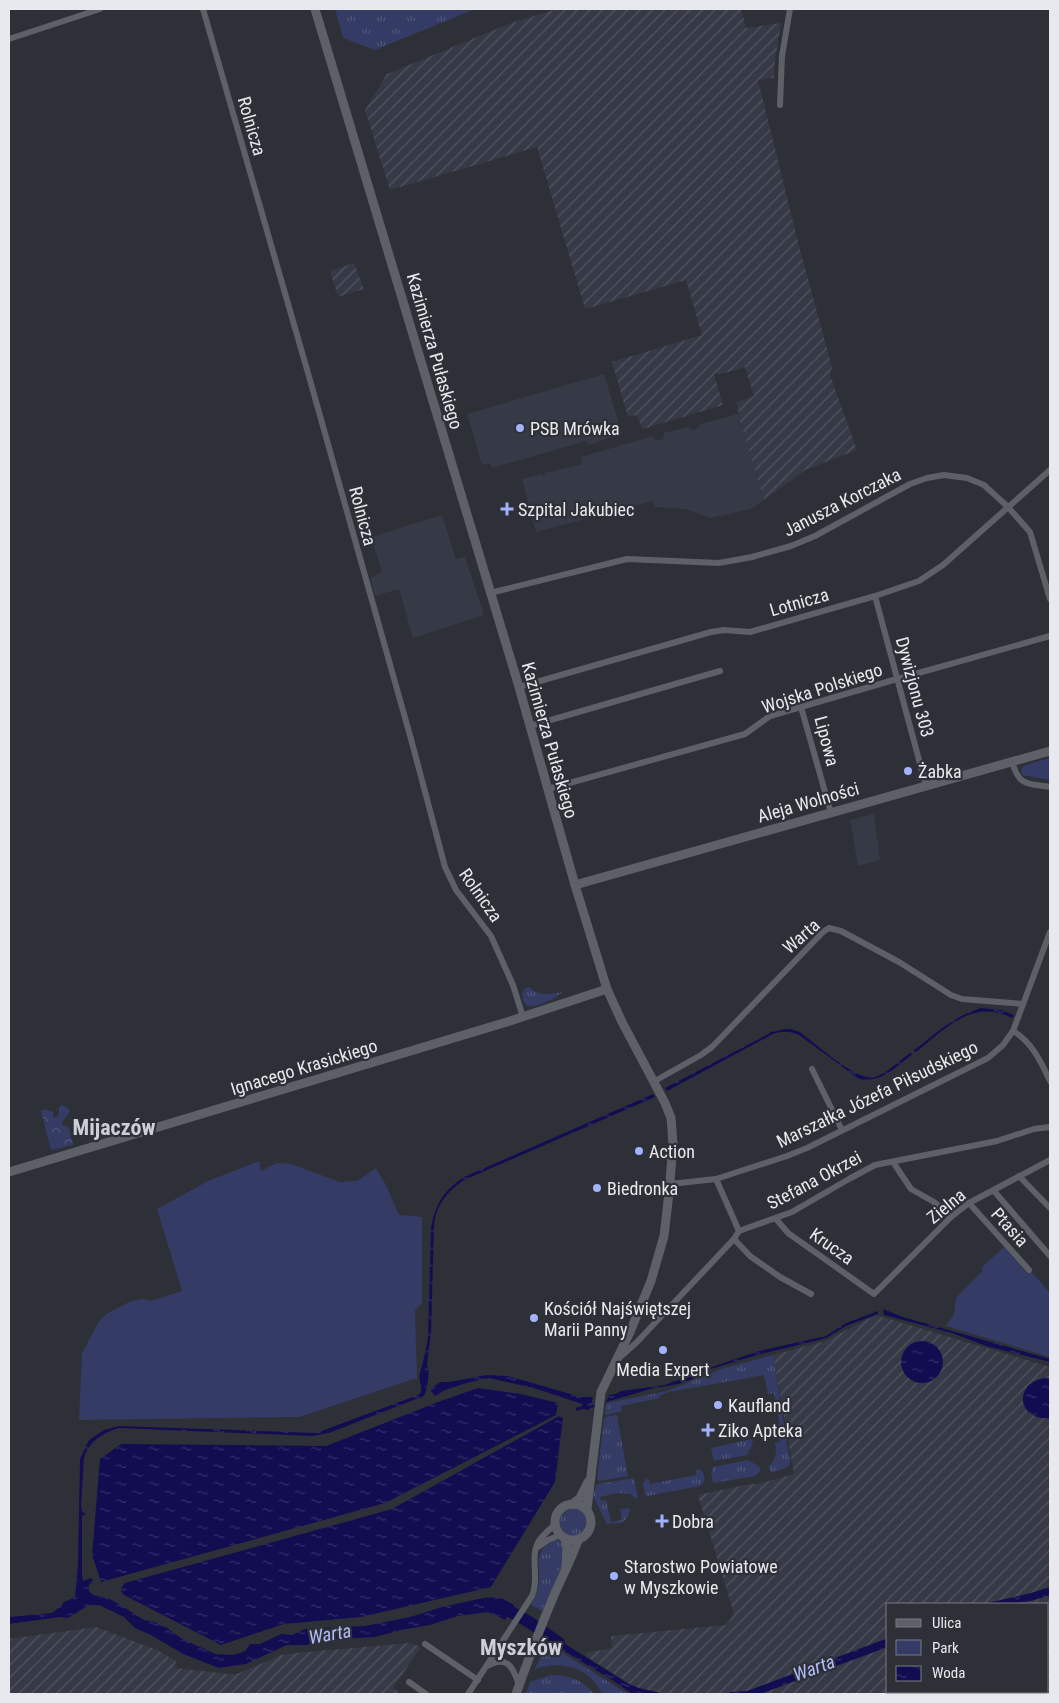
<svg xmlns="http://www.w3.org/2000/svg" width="1059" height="1703" font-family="'Roboto Condensed',sans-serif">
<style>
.built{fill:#363946}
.industrial{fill:url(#industrial-furrows);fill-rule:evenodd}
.grass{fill:url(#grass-tufts)}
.forest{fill:url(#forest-crowns)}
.park{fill:#343b64}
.water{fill:url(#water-ripples)}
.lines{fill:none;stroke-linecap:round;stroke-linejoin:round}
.stream{stroke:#120d50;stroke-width:2}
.river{stroke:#120d50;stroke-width:12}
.street{stroke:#5e6068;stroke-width:6}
.secondary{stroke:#5e6068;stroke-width:9}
.poi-dot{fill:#a3b2fd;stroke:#2e3037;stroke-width:2}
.labels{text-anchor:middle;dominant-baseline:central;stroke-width:4.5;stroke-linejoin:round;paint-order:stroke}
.street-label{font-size:18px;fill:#e8e9ee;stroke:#2e3037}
.poi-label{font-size:18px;fill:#e8e9ee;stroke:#2e3037;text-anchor:start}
.water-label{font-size:19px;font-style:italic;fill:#b0bdfa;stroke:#2e3037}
.district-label{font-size:22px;font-weight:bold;fill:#cdcfd8;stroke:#2e3037}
</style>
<defs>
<pattern id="industrial-furrows" width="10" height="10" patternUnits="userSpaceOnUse" patternTransform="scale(1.25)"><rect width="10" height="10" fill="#363946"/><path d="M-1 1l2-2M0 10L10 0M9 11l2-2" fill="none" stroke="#535661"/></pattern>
<pattern id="grass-tufts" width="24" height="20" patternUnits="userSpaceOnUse" patternTransform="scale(1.25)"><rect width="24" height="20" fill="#343b64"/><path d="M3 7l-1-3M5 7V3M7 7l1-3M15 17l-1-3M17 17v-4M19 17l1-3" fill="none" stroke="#51577a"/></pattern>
<pattern id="forest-crowns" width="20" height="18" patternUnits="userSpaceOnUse" patternTransform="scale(1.25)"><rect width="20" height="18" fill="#343b64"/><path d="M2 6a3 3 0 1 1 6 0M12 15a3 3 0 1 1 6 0" fill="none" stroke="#51577a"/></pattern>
<pattern id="water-ripples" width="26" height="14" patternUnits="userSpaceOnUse" patternTransform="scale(1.25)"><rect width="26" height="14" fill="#120d50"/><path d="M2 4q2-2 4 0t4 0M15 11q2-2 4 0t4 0" fill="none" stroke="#34306a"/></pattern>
</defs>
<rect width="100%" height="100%" fill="#2e3037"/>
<g class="built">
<path d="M604,374L622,434L588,445L586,441L492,468L490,463L482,465L467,414Z"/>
<path d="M738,414L764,500L751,509L711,518L685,509L655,507L653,501L536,532L522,479L542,474L544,477L545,473L582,464L581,457L653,436L655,441L663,439L664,433L689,427L692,430L699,428L700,424Z"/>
<path d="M442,515L456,559L465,557L484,615L413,638L399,589L375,596L370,578L382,572L371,537Z"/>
<path d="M874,814L880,860L858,866L850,820Z"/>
</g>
<g class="industrial">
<path d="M557,9H741L746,28L781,23L774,67V78L758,80L799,246L832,367L830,375L857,450L805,470L764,500L738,414L739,413L736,402L754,396L745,367L718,375L717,373L714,374L723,405L643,429L636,415L628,417L612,362L702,335L686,280L585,309L537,147L390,190L365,110L387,74L511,23Z"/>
<path d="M354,263L364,289L338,297L330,271Z"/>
<path d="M876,1315L1050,1367V1694H628L627,1682L586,1656V1653L612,1648L611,1636L726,1625L734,1614L698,1495L750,1484H757L794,1474L773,1355L825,1341ZM888,1604H1048V1692H888Z"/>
<path d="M96,1627L157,1650L176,1661L175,1668L228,1674H237L281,1655L295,1653L410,1643L421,1647L393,1688L401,1694H9V1639Z"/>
</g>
<g class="grass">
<path d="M335,9H475L375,50L343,38Z"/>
<path d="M529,987C539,997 550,994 563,992C552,1000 541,1007 527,1006L523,1001L522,994L524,989Z"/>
<path d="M773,1355L790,1462L789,1466L778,1471L772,1472L769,1469V1467C776,1458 777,1454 775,1443L780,1442L779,1436L774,1437L773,1434L779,1423L774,1393L768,1394L764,1375L669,1392L659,1396L660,1398L621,1406L622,1411L606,1415L605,1414L607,1403L667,1391L724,1368Z"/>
<path d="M615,1415L617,1416L628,1476L599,1481L597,1478L604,1419L606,1417Z"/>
<path d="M752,1439L753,1443L747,1455L714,1461L711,1448Z"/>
<path d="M748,1460L760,1467V1471L755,1476L713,1483L711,1473L713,1467Z"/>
<path d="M698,1469L702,1471C705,1476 706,1483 700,1486L647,1496L645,1495L643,1484L646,1479H649L650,1484L696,1475V1470Z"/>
<path d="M634,1478L638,1498H634L631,1494L617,1493L600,1497L601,1501L606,1500L611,1522L622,1520L620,1509L628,1508L630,1510L628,1517L622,1523L607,1524L593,1496L596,1486L598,1484Z"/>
<circle cx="574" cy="1522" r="14"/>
<path d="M554,1540H558L563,1545V1564L542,1611L531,1605C535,1598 538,1591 539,1582C541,1562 532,1553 554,1540Z"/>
<path d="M547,1643L623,1691L630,1694H602C589,1667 562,1660 535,1669Z"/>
<path d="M551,1675C567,1675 584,1680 594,1694H526L530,1682Z"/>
</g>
<path class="forest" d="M62,1105L68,1108L70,1111L61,1124L69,1128L73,1145L51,1150L41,1111L46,1109L53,1112V1117L56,1118L58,1116L60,1106Z"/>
<g class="park">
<path d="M1050,758V780L1022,775L1021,769L1025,765Z"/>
<path d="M259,1161L261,1171L277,1163L291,1164L340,1182L357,1181L376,1168L386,1185L399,1215L422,1217V1303L415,1310L417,1378L299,1417L79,1420L82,1353L98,1323L106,1314L131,1301L143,1299L151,1301L182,1291L157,1209L208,1181Z"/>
<path d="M1004,1247L1028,1274L1031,1271L1050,1293V1357L946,1326L954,1314L956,1298L983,1270L981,1268Z"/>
</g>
<g class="water">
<path d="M981,1008L1001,1010L1014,1015L1012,1018C973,998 946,1028 916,1052L913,1051C934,1035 955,1015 981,1008Z"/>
<path d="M785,1029H791L800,1032C815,1043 858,1083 875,1077C887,1073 899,1061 910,1053L913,1054C895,1067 883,1083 859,1079L799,1035C789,1031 783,1031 773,1034L667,1091L665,1088L770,1033V1031L772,1032Z"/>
<path d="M653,1094L655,1097L464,1180C447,1192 436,1205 434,1226L431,1333L427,1364C430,1373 428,1388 424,1396L329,1433L312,1436L118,1428C102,1434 89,1441 84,1458L81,1506L82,1511L86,1514L82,1516V1574L83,1581L91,1578L93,1580L89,1585V1591L93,1595L108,1598L119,1604L144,1620L155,1622L161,1626L166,1627L182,1639L216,1654L232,1655L240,1653L245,1651L250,1644H260L281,1634L292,1635L305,1629L365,1626L410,1617L442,1607L483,1598L493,1597L503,1599L514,1605L505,1620L488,1612L458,1616L430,1625L401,1630L375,1637L324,1640L307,1645H287L246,1664L219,1668L183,1654L151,1635L135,1628L124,1617L99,1605H89L68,1618L60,1617L9,1624V1617L52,1613L61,1606L64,1602L75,1597L78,1563L80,1459L89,1440L104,1430L119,1426L316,1433L418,1395L421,1392C422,1385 418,1380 420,1373C423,1361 426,1350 428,1337L431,1228C436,1203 443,1191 464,1177Z"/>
<path d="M883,1309L903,1317L1050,1359V1362L986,1346L952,1333L884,1315Z"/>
<path d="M878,1311V1314L846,1326L828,1337L819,1340L757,1355L704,1371L697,1377L679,1384L654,1388L606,1402L609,1395L616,1394L621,1391L665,1385L690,1375L692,1371L698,1368H709L759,1351L826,1336L846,1323Z"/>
<circle cx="922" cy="1362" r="21"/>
<path d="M487,1375L508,1376L581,1397H593L591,1405L587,1406L590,1407L589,1410L582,1409L577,1411L575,1408L582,1406V1404L537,1389L489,1378L470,1382L445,1390L435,1396L431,1391L432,1388L440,1382H449Z"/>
<path d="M1047,1378L1050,1379V1418C1017,1422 1012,1381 1047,1378Z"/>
<path d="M478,1388L521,1394L558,1403L556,1415L385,1503L101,1582L92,1555L100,1459L121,1444L326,1446L438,1402Z"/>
<path d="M559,1416L563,1418L555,1482L491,1587L361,1617L284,1624L221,1645L124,1595L121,1591L122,1587L125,1583L392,1509Z"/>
<path d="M1050,1587V1595C1028,1604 1007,1604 983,1604L1031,1593Z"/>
<path d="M547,1630L551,1635L627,1683L639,1688L665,1694H632L612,1680L544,1639Z"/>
<path d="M888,1638V1647L760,1694H729L730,1692L747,1691L758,1687Z"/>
</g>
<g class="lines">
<path class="stream" d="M587,1408L597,1405"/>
<path class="river" d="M495,1606L499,1605L529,1622L559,1643"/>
<g class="street">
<path d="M203,9L308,373L411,739L445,867L456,890L491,936L513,985L523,1017"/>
<path d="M9,39L100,9"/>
<path d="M780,105L782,56L790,9"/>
<path d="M490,593L627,559L719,563L752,557L791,546L815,536L910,484L927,478L944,475L967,478L984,485L1008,507L1030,532L1050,599"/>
<path d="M875,596L926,786"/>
<path d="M519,687L711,632L724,630L750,632L875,596L919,581L943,565L1050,470"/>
<path d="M801,707L831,813"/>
<path d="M530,726L720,671"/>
<path d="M1012,761C1019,787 1027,783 1050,787"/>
<path d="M548,789L745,734L770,716L897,679L1050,636"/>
<path d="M1013,1031C1032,1042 1041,1062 1050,1081"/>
<path d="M812,1069L842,1130"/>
<path d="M653,1082L701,1055L712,1047L823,932L829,928L841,931L899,962L951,995L962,999L1023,1004"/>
<path d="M893,1162L911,1189L934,1202L951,1217"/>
<path d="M1019,1176L1050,1208"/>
<path d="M716,1179L739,1231"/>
<path d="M670,1184L716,1179L787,1156L807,1148L988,1058L1003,1045L1013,1031L1050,932"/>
<path d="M994,1191L1050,1256"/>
<path d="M969,1203L1029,1270"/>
<path d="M776,1219L788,1233L874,1294L951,1217L969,1203L1050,1160"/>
<path d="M734,1239L750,1256L780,1277L811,1294"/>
<path d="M618,1359L637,1342L734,1239L739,1231L792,1212L849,1179L875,1165L997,1141L1034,1129L1050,1127"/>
<path d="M538,1547L548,1540L560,1535"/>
<path d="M425,1644L478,1680"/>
<path d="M487,1666C508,1655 513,1667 519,1685"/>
<path d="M409,1682L426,1694"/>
<path d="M468,1694L532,1596C540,1577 529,1556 539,1541C543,1535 550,1529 555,1524"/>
</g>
<g class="secondary">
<path d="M315,9L519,687L575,885L607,989L622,1022L665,1103L671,1118L673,1144L669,1193L664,1236L651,1281L630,1332L601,1392L587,1509"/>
<path d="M575,885L1050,751"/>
<path d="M9,1172L510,1021L607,989"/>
<circle cx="573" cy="1522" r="18"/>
<path d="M573,1504L580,1498L588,1482"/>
<path d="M565,1539L567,1548L566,1566"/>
<path d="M516,1694C527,1663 539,1631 552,1600C560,1580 571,1561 578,1540"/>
</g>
</g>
<g class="poi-dot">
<circle cx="520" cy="428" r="5"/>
<path d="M504.5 501.5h5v5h5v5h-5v5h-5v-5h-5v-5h5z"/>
<circle cx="908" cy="771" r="5"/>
<circle cx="639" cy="1151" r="5"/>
<circle cx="597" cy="1188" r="5"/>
<circle cx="534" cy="1318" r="5"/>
<circle cx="663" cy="1350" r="5"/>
<circle cx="718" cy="1405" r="5"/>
<path d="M705.5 1422.5h5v5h5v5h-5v5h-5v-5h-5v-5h5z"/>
<path d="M659.5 1513.5h5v5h5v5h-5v5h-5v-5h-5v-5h5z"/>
<circle cx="614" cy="1576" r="5"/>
</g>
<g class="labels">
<g class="street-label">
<text transform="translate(252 126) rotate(74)">Rolnicza</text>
<text transform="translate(435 351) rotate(74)">Kazimierza Pułaskiego</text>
<text transform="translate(842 502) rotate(-27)">Janusza Korczaka</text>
<text transform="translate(363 516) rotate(75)">Rolnicza</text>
<text transform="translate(799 602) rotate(-16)">Lotnicza</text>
<text transform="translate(915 687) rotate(75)">Dywizjonu 303</text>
<text transform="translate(822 688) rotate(-18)">Wojska Polskiego</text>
<text transform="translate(550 740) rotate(74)">Kazimierza Pułaskiego</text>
<text transform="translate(827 741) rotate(75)">Lipowa</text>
<text transform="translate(808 802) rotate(-16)">Aleja Wolności</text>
<text transform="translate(481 895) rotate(55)">Rolnicza</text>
<text transform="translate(801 936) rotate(-41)">Warta</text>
<text transform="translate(304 1067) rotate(-17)">Ignacego Krasickiego</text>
<text transform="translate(877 1094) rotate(-26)">Marszałka Józefa Piłsudskiego</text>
<text transform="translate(814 1180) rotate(-28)">Stefana Okrzei</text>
<text transform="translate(946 1206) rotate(-39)">Zielna</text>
<text transform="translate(1010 1227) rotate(48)">Ptasia</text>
<text transform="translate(832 1246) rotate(35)">Krucza</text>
</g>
<g class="poi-label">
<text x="530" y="428">PSB Mrówka</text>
<text x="518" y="509">Szpital Jakubiec</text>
<text x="918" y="771">Żabka</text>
<text x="649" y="1151">Action</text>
<text x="607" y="1188">Biedronka</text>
<text x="544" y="1308">Kościół Najświętszej<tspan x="544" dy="21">Marii Panny</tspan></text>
<text x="663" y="1369" text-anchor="middle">Media Expert</text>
<text x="728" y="1405">Kaufland</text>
<text x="718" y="1430">Ziko Apteka</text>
<text x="672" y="1521">Dobra</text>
<text x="624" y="1566">Starostwo Powiatowe<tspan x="624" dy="21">w Myszkowie</tspan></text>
</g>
<g class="water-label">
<text transform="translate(330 1634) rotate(-10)">Warta</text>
<text transform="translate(814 1668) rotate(-20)">Warta</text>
</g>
<g class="district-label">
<text x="114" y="1127">Mijaczów</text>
<text x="521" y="1647">Myszków</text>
</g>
</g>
<rect width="1059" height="1703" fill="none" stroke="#e8e9ee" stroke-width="20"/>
<rect x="886" y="1603" width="162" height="90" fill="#2e3037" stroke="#787a80"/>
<rect x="896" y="1619" width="25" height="8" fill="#5e6068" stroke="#787a80"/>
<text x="932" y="1628" font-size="15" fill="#e8e9ee">Ulica</text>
<rect x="896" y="1640" width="25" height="15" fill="#343b64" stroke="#787a80"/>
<text x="932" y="1653" font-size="15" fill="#e8e9ee">Park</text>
<rect x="896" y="1666" width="25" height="15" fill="url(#water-ripples)" stroke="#787a80"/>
<text x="932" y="1678" font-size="15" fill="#e8e9ee">Woda</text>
</svg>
